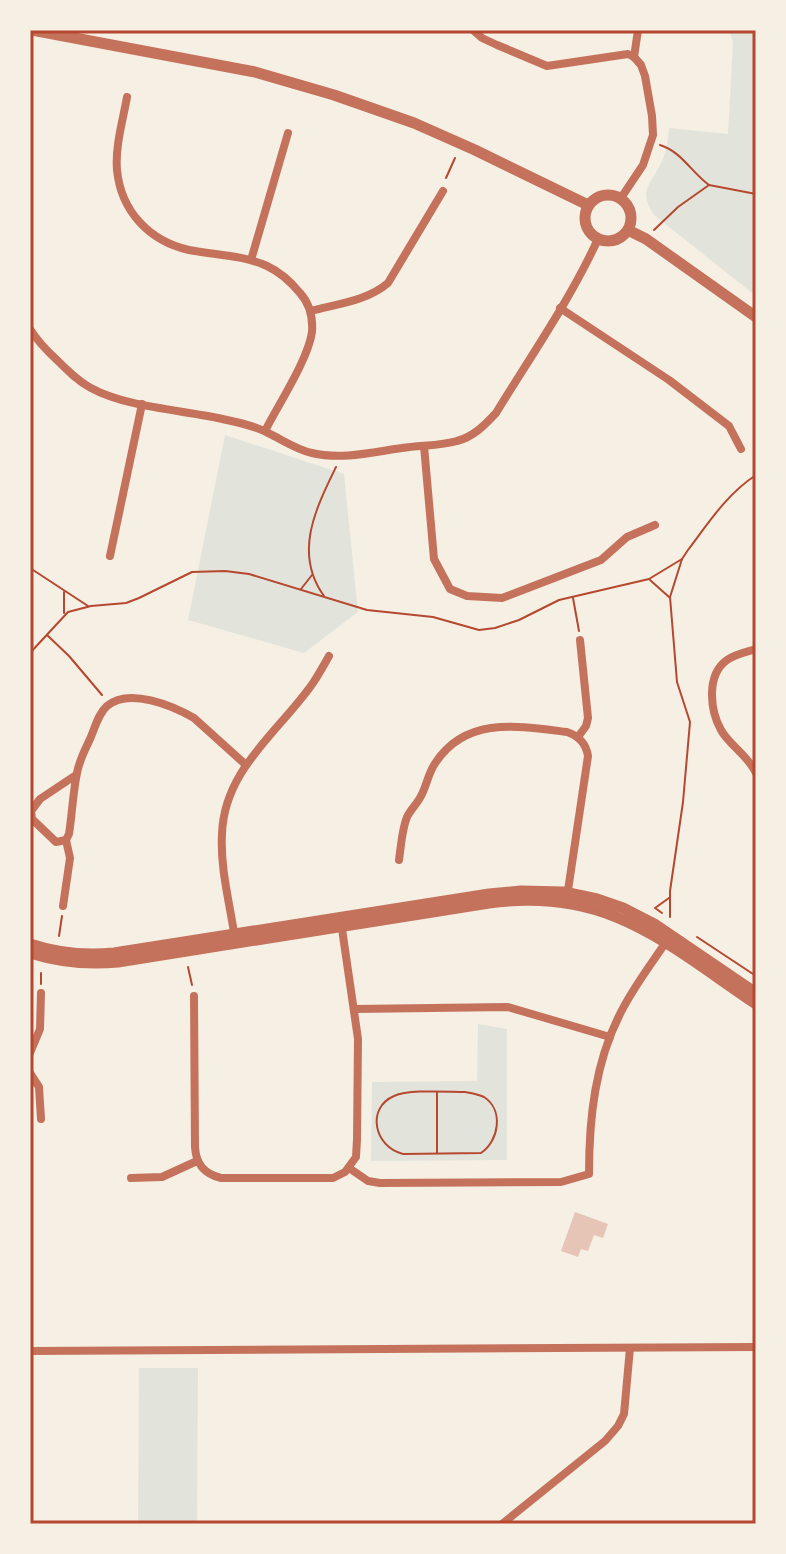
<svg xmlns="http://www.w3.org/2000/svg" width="786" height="1554" font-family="'Space Grotesk',sans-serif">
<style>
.green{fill:#e2e4dc}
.building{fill:#e6c5b7}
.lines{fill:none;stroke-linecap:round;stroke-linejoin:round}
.path{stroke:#b5482f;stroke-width:2}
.minor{stroke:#c5725c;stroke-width:8}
.tertiary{stroke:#c5725c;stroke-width:11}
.neatline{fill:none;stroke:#b5482f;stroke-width:3}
</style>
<rect width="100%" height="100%" fill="#f6efe4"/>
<g class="green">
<path d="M729,30H756V296L654,215C639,191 648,188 659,167C666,155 668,142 669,128L728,134L733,42Z"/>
<path d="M225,435L344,474L358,612L304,653L188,620Z"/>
<path d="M478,1024L507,1029V1160L371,1161L372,1082L477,1081Z"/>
<path d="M139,1368H198L197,1523H138Z"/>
</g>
<path class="building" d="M575,1212L608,1224L603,1238L594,1235L588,1251L581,1249L578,1257L561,1251Z"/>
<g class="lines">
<g class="path">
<path d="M660,145C682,152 691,172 709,185"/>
<path d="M446,178L455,158"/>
<path d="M654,230L678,207L709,185L756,194"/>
<path d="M30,568L88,606"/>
<path d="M650,580L669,597"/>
<path d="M301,589L312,575"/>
<path d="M64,592V613"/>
<path d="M324,596C293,553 316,508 336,467"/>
<path d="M573,598L579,631"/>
<path d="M47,635L69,656L102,695"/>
<path d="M30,653L68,612L91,606L126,603L139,598L192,572L225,571L249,574L367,610L433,617L479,630L495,628L519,620L559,600L649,579L682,559"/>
<path d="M662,913L655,908L669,898"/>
<path d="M670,917V891L683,802L690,722L677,682L670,597L682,559L688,550C709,522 727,494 756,475"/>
<path d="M59,936L62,916"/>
<path d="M697,937L756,976"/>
<path d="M188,967L192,985"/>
<path d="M41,984V973"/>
<path d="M437,1092V1153"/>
<path d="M465,1092C471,1093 478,1094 484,1097C504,1110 499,1141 481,1153L403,1154C374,1147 366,1108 394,1096C409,1089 447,1092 465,1092Z"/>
</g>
<g class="minor">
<path d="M473,30L482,38L497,45L547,66L628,54L634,57L641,65L645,76L652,116L653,135L643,165L621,198"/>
<path d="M634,57L638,30"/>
<path d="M127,97C123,120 115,146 117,170C121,211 149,241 189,250C215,255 243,255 267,266C280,272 291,282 300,293C310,304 313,317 312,332C308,360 278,405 265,431"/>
<path d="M251,260L288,133"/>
<path d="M560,308L669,380L729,426L741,449"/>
<path d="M311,311C337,304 367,301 388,283L443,191"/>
<path d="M30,329C38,342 47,351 58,361C68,371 78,381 91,388C127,408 186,410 227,420C241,423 255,426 268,433C281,439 297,450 312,453C342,460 373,452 402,448C420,445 440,446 457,441C473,437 485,425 496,413C531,356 570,300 598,239"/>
<path d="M424,446L434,559L450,589L467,596L502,598L601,560L627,537L655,525"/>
<path d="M110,556L142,404"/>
<path d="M756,649C746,652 735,654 727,660C706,675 710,710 721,730C729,745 747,754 756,773"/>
<path d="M578,737L586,726L588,718L580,640"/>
<path d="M76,775L40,799L31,811L32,819L56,842L66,840L69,834C72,815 73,792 77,773C79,761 85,750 90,739C95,728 98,714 107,706C129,687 173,706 194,718L246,765"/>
<path d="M399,860C401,846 402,829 407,817C411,809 417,804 421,796C427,785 428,773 436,762C467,716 519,726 567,732C579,736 586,743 588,756L567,897"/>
<path d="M63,906L70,858L66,840"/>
<path d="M235,939C230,904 220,869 222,834C224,769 279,732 313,683C319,674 324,665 329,656"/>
<path d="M194,996L195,1147C196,1164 204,1174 221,1178H333L345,1172L356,1157L357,1139L358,1039L341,922"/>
<path d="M354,1009L508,1007L610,1037"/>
<path d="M30,1053L40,1029L41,993"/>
<path d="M30,1073L39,1087L41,1119"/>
<path d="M349,1168L368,1181L380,1183L561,1182L589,1174C589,1118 595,1062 621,1012C634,986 652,963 668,939"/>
<path d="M131,1178L162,1177L197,1161"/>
<path d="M30,1351L756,1347"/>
<path d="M502,1524L605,1441L618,1426L624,1414L630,1348"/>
</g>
<g class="tertiary">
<path d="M32,30L255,72L334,95L414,123L475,150L588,205"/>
<circle cx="608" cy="218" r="23"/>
<path d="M628,230L646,239L756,317"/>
<path d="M30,944C57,953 85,956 114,953L489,894L521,891L564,892L597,899L623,908L656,925L756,993"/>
<path d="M30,953C59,962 88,965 118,962L489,903C608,887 664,942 756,1004"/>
</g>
</g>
<rect width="786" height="1554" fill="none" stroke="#f6efe4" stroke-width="64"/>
<rect x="32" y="32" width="722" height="1490" class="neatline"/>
</svg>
